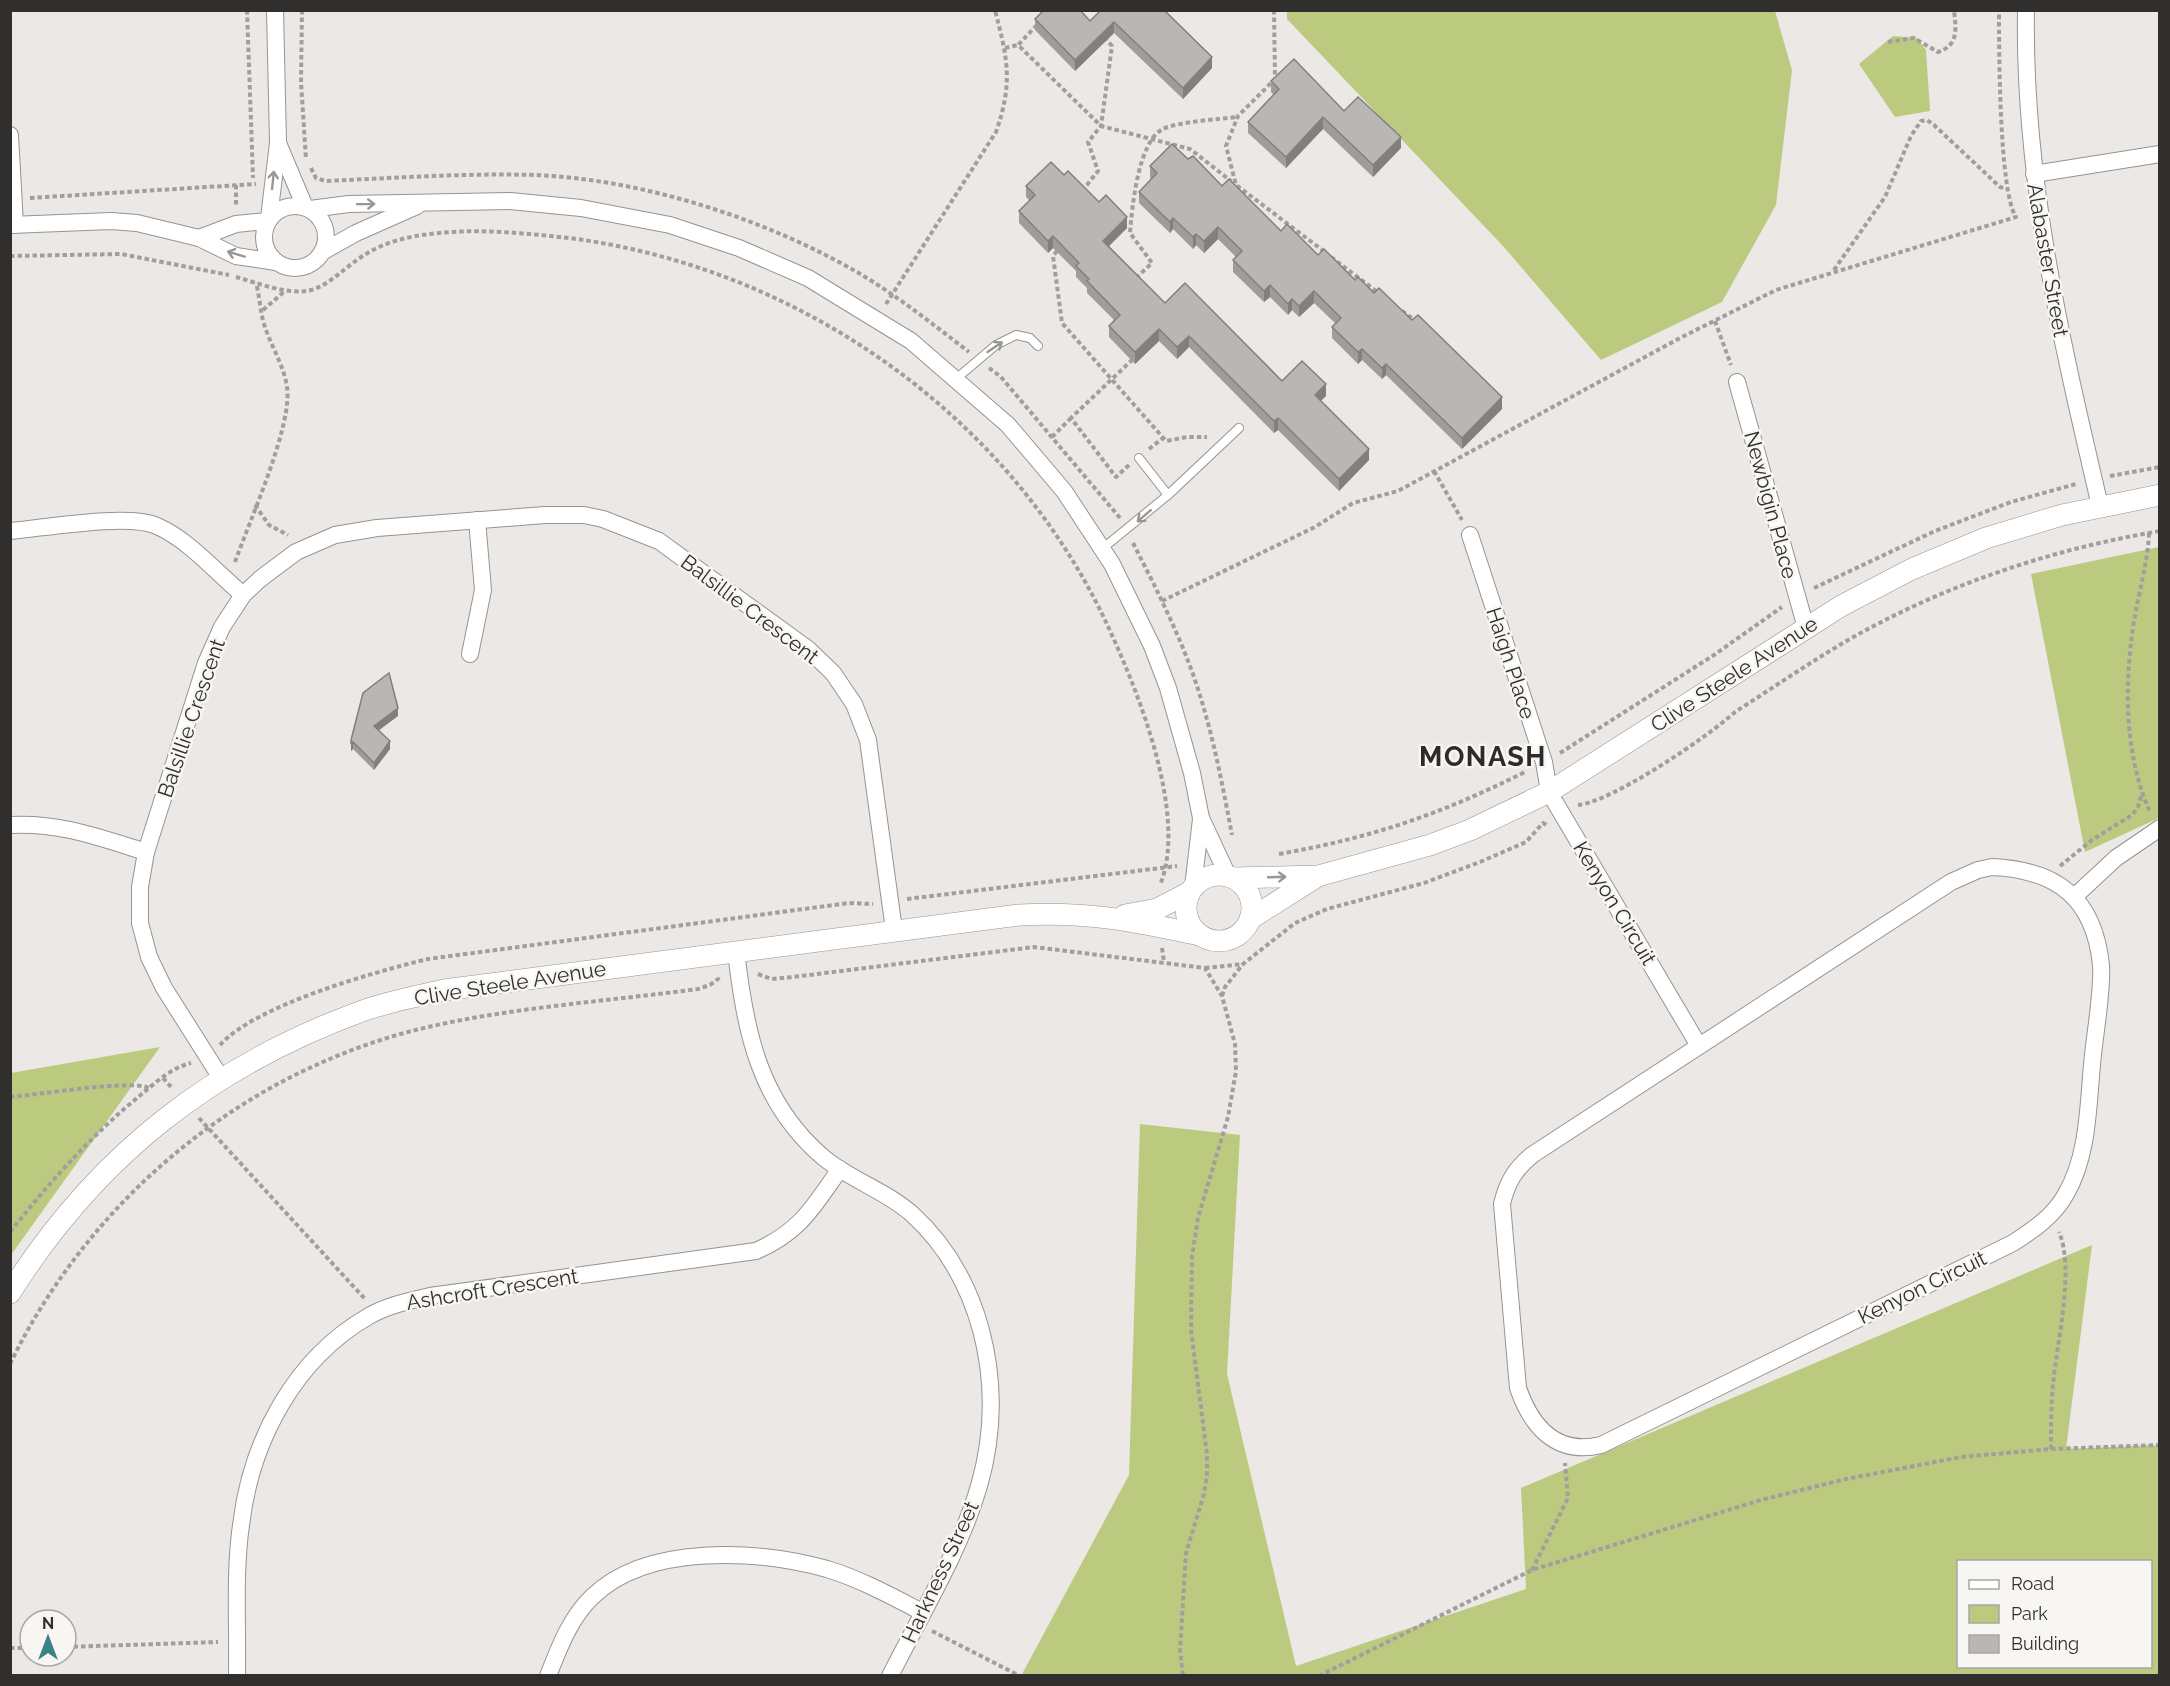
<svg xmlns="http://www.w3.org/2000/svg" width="2170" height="1686" font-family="Raleway,sans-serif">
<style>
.green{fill:#bcca80;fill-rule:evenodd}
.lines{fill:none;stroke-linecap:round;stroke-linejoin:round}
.service-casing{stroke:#969491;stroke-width:10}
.minor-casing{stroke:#969491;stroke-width:18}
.tertiary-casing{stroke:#969491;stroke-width:22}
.path{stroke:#a19f9d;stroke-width:4;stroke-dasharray:4.5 3;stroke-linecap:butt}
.service{stroke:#fff;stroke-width:8}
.minor{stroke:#fff;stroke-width:16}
.tertiary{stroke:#fff;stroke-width:21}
.wall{fill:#9f9d9b}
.shaded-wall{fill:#82807e}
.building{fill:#b9b7b4;stroke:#82807e;stroke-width:1.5}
.oneway{stroke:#989796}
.labels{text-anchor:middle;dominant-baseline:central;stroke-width:5;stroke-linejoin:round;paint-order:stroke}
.street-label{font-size:21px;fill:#302f2e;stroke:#f8f6f3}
.district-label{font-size:27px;font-weight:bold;letter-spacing:1.5px;fill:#2e2c2a;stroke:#f8f6f3}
</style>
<rect width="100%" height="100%" fill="#ebe8e6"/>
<g class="green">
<path d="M1287,10L1775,11L1792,70L1776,205L1722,302L1601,360L1503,246L1287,19Z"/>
<path d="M1893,36L1917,38L1926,50L1930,111L1895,117L1859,64Z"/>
<path d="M2159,547V818L2085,852L2031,574Z"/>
<path d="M160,1047L11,1255V1073Z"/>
<path d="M1140,1124L1240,1135L1227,1374L1296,1666L1526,1589L1521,1488L2092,1245L2066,1449L2159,1445V1675L1021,1676L1129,1475ZM1958,1562H2150V1666H1958Z"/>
</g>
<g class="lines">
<g class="service-casing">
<g id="service">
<path d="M957,378L996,345L1016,335L1030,338L1038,346"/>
<path d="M1168,495L1239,428"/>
<path d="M1102,549L1168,495L1139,458"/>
</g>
</g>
<g class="minor-casing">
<g id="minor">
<path d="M2026,10C2023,180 2062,343 2100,506"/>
<path d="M10,135L15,225"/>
<path d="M278,143L305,207"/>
<path d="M2034,174L2160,154"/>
<circle cx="295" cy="237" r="31"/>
<path d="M310,209L349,204L510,201L581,208L670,225L739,248L808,278L911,341L1008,425L1064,491L1112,564L1152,646L1168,688L1192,773L1201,818L1228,876"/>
<path d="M269,218L278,143L275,10"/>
<path d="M10,225L111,221L137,223L199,238L236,256L276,262"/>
<path d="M199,238L236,224L267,221"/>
<path d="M322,252L356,233L417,206"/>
<path d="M1737,382L1806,628"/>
<path d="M10,531C45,528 128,513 157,526C189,540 217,573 243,595"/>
<path d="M1470,535L1544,762L1549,792L1699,1046"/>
<path d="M470,654L483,590L477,520"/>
<path d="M10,825C59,822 101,838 146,852"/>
<path d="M1992,867C2057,870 2094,898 2101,965C2103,991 2094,1038 2092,1065C2088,1108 2088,1156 2066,1194C2054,1216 2033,1230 2013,1243L1601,1445C1556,1456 1531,1426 1518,1388L1502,1204C1507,1183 1514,1170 1532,1155L1951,882L1978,870Z"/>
<path d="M1193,887L1201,819"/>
<path d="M2074,897L2116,858L2160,828"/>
<path d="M736,951C745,1031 759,1103 824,1158C851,1180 886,1191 912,1214C946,1245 969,1286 981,1330C1017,1466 949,1559 890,1676"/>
<path d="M221,1078L164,988L149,957L140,923V887L146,852L206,663L222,627L243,595L260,579L296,552L335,535L377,528L545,515H584L603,519L659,541L808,649L833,673L854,704L868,740L894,930"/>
<path d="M237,1676C238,1626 234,1574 241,1525C251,1441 294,1359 369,1316C388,1305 409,1301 430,1296L756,1251C801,1231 813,1207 840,1169"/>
<path d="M548,1676C559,1648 570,1618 592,1597C647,1543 758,1550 827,1569C860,1579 891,1596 922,1612"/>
</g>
</g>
<g class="tertiary-casing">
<g id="tertiary">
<circle cx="1219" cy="908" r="33"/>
<path d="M1235,878L1318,876L1430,845L1470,830L1549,792L1841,606L1912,569L1986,538L2062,515L2160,495"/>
<path d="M1125,915L1157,909L1190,892"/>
<path d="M1250,919L1318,876"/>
<path d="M10,1293C97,1155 213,1065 365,1010C391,1001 418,996 444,990L1019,915C1086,911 1135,921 1200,935"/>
</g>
</g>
<g class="path">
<path d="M247,10L253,178"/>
<path d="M302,10L301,82L306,159"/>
<path d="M1274,10L1275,79L1238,116L1226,146L1236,185L1325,252"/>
<path d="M1037,25L1018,45L1101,126L1190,149L1231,181"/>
<path d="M1888,42L1914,38L1938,52C1959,45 1956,29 1954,10"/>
<path d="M1005,48L1018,45"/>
<path d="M311,168L316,178L325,181C395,178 464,173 534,175C643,179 769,220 862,275C900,298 934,325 969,352"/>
<path d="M236,185V207"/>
<path d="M1082,191L1098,171L1088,142L1101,126L1112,46L1104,37"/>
<path d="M30,198L256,184"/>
<path d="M1057,251L1053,256L1062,323L1166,441L1187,437H1207"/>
<path d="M10,256L121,254L229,275"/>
<path d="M1331,257L1380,294"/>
<path d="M1834,270L1885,197L1911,136L1921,121L1927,120L1934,125L2000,187L2007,189"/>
<path d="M236,277C258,283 284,294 307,291C327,287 341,271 357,260C378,244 404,237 430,234C476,228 523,233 569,238C796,267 1006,412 1105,620C1136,686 1189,814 1160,885"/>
<path d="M1136,278L1152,263L1130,233C1132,208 1138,141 1163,129C1177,122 1219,119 1237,117"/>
<path d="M886,304L996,132C1013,83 1008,60 995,10"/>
<path d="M263,310L285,291"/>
<path d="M1402,311L1416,321"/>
<path d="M1715,321L1731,365"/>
<path d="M989,368L1001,377L1120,518"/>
<path d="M1052,437L1071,418"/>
<path d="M1149,449L1163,438"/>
<path d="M1129,465L1116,477L1071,418L1132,360"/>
<path d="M1434,471L1462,520"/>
<path d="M2110,476L2160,467"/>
<path d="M255,505L269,525L288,535"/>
<path d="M2149,533C2148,558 2142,580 2137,605C2124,671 2122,750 2150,812"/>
<path d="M1133,543C1160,596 1188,651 1204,709C1216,750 1224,793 1232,835"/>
<path d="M235,562C249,522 293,425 287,387C284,366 272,348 265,327C260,313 260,297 256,283"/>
<path d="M1814,588L1935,531L2011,502L2076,484"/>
<path d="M1162,601L1315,527L1353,503L1398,491L1680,338L1776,290L2016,217C1999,192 1999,47 1999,10"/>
<path d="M1560,753L1714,655L1782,607"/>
<path d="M1578,805C1612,802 1709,736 1735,712C1771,689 1806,665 1843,643C1941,586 2048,550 2160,531"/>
<path d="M1279,854C1375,837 1441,814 1527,771"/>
<path d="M2060,866L2092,840L2132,815L2138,807L2142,793"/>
<path d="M907,899L1177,866"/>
<path d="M1162,948L1164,962"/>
<path d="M1205,968L1243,964"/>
<path d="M758,974L772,979L793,977L1034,947L1205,968L1222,996L1235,1044L1236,1071L1228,1117L1198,1218L1192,1256L1191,1330L1207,1454V1475L1204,1494L1186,1553L1180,1650L1183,1676"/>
<path d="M1222,996L1225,987L1243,964L1295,923L1327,909L1424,883L1480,862L1526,842L1543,823L1547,825"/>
<path d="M220,1045C256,1005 374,972 428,959L849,903L873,904"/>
<path d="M163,1078L172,1088"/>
<path d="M10,1097C37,1095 132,1079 149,1088"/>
<path d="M199,1118L365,1299"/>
<path d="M10,1232C49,1183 89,1138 137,1098C153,1085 170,1068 191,1063"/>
<path d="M10,1364C91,1197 246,1069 428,1027C516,1007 609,1001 698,989L710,985L718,979L720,981"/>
<path d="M2051,1449C2051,1427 2051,1405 2053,1384C2057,1342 2075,1270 2059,1232"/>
<path d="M1532,1570L1568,1498L1565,1463"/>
<path d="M932,1631L1020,1676"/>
<path d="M66,1647L218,1642"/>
<path d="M10,1648H30"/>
<path d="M1319,1676L1532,1570L1761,1500L1846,1479L1961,1457L2051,1449L2160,1445"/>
</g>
<use href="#service" class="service"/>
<use href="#minor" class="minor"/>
<use href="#tertiary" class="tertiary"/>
</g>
<g class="wall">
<path d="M1101,10L1212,68L1183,99L1114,33L1075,71L1035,30V19L1090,21Z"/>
<path d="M1271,81L1344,111L1401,148L1373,177L1323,129L1286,168L1248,133V122L1274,95L1271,92Z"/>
<path d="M1188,159L1281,231L1318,255L1374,293L1502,409L1462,449L1386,375L1382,379L1362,360L1358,364L1332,338V327L1336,324L1314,303L1299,317L1292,310L1288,315L1270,297L1264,302L1233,272V260L1236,257L1218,239L1204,253L1196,245L1193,249L1173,229L1170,233L1139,203V192L1151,179L1150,178V166Z"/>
<path d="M1064,175L1099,202L1127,228L1109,246L1165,303L1282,381L1326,396L1321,401L1369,460L1339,491L1278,430L1274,433L1189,347L1177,359L1159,341L1135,364L1109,337V326L1114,320L1087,293V288L1076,277V271L1053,248L1048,253L1019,223V211L1030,201L1026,197V186Z"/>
<path d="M398,716L378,730L390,749L374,770L353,749L351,751V740Z"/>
</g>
<g class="shaded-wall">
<path d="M1114,22V33L1075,71V60Z"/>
<path d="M1212,57V68L1183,99V88Z"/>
<path d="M1323,117V129L1286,168V157Z"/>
<path d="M1401,137V148L1373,177V165Z"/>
<path d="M1127,217V228L1103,252V241Z"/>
<path d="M1173,218V229L1170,233V222Z"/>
<path d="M1218,227V239L1204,253V241Z"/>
<path d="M1196,234V245L1193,249V237Z"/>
<path d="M1053,236V248L1048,253V241Z"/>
<path d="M1270,285V297L1264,302V291Z"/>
<path d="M1314,291V303L1299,317V306Z"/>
<path d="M1292,299V310L1288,315V304Z"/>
<path d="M1159,329V341L1135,364V352Z"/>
<path d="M1189,336V347L1177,359V347Z"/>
<path d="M1362,349V360L1358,364V352Z"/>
<path d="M1386,364V375L1382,379V368Z"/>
<path d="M1326,384V396L1315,406V395Z"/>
<path d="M1502,397V409L1462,449V438Z"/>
<path d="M1278,418V430L1274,433V421Z"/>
<path d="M1369,449V460L1339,491V479Z"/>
<path d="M398,708V716L374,734V726Z"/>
<path d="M390,741V749L374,770V763Z"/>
<path d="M353,742V749L351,751V743Z"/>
</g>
<g class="building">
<path d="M1044,10H1080L1090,21L1101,10H1164L1212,57L1183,88L1114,22L1075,60L1035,19Z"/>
<path d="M1294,59L1344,111L1358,97L1401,137L1373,165L1323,117L1286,157L1248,122L1279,89L1271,81Z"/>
<path d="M1172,144L1188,159L1193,156L1222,186L1229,179L1281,231L1287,224L1318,255L1324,249L1355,280L1358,277L1374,293L1379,288L1412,320L1418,315L1502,397L1462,438L1386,364L1382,368L1362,349L1358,352L1332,327L1341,318L1314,291L1299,306L1292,299L1288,304L1270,285L1264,291L1233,260L1242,251L1218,227L1204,241L1196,234L1193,237L1173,218L1170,222L1139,192L1157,173L1150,166Z"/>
<path d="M1051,162L1064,175L1068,171L1099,202L1106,195L1127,217L1103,241L1165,303L1185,283L1282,381L1302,361L1326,384L1315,395L1369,449L1339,479L1278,418L1274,421L1189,336L1177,347L1159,329L1135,352L1109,326L1120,315L1087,281L1089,279L1076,266L1079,263L1053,236L1048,241L1019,211L1035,195L1026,186Z"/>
<path d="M389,673L398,708L374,726L390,741L374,763L353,742L351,743V740L363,693Z"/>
</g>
<defs><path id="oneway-shaft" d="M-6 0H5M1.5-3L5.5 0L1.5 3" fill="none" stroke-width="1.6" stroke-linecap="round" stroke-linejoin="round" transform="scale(1.5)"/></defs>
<g class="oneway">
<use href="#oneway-shaft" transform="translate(273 180) rotate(-84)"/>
<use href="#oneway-shaft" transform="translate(366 204) rotate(-1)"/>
<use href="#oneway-shaft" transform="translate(236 254) rotate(-163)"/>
<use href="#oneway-shaft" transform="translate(995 347) rotate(-34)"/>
<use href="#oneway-shaft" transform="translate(1144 516) rotate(139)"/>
<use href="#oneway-shaft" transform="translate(1277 877) rotate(-2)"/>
</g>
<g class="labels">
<g class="street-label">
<text transform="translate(2048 260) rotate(80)">Alabaster Street</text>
<text transform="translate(1771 505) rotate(75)">Newbigin Place</text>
<text transform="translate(750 609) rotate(37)">Balsillie Crescent</text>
<text transform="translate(1511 663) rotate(72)">Haigh Place</text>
<text transform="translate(1734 674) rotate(-33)">Clive Steele Avenue</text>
<text transform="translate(191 718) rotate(-71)">Balsillie Crescent</text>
<text transform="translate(1615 903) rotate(59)">Kenyon Circuit</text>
<text transform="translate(510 983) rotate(-9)">Clive Steele Avenue</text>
<text transform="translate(1922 1287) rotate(-26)">Kenyon Circuit</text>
<text transform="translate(492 1289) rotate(-9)">Ashcroft Crescent</text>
<text transform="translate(940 1572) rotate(-65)">Harkness Street</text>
</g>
<g class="district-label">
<text x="1483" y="756">MONASH</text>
</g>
</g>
<rect width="2170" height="1686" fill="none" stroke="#302f2e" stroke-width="24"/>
<rect x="1957" y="1560" width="195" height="108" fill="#f8f6f3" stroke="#a8a6a4" stroke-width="1.5"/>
<rect x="1969" y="1580" width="30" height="9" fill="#ffffff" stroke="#a8a6a4" stroke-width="1.5"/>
<text x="2011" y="1590" font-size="18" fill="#302f2e">Road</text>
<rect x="1969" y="1605" width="30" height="18" fill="#bcca80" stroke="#a8a6a4" stroke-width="1.5"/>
<text x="2011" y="1620" font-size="18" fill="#302f2e">Park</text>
<rect x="1969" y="1635" width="30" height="18" fill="#b9b7b4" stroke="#a8a6a4" stroke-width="1.5"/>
<text x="2011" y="1650" font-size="18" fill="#302f2e">Building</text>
<g transform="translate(48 1638)"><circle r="28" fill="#f8f6f3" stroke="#a8a6a4" stroke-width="1.5"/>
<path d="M0-4.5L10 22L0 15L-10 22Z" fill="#3b8388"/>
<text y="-9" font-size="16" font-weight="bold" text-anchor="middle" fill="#302f2e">N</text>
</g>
</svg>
